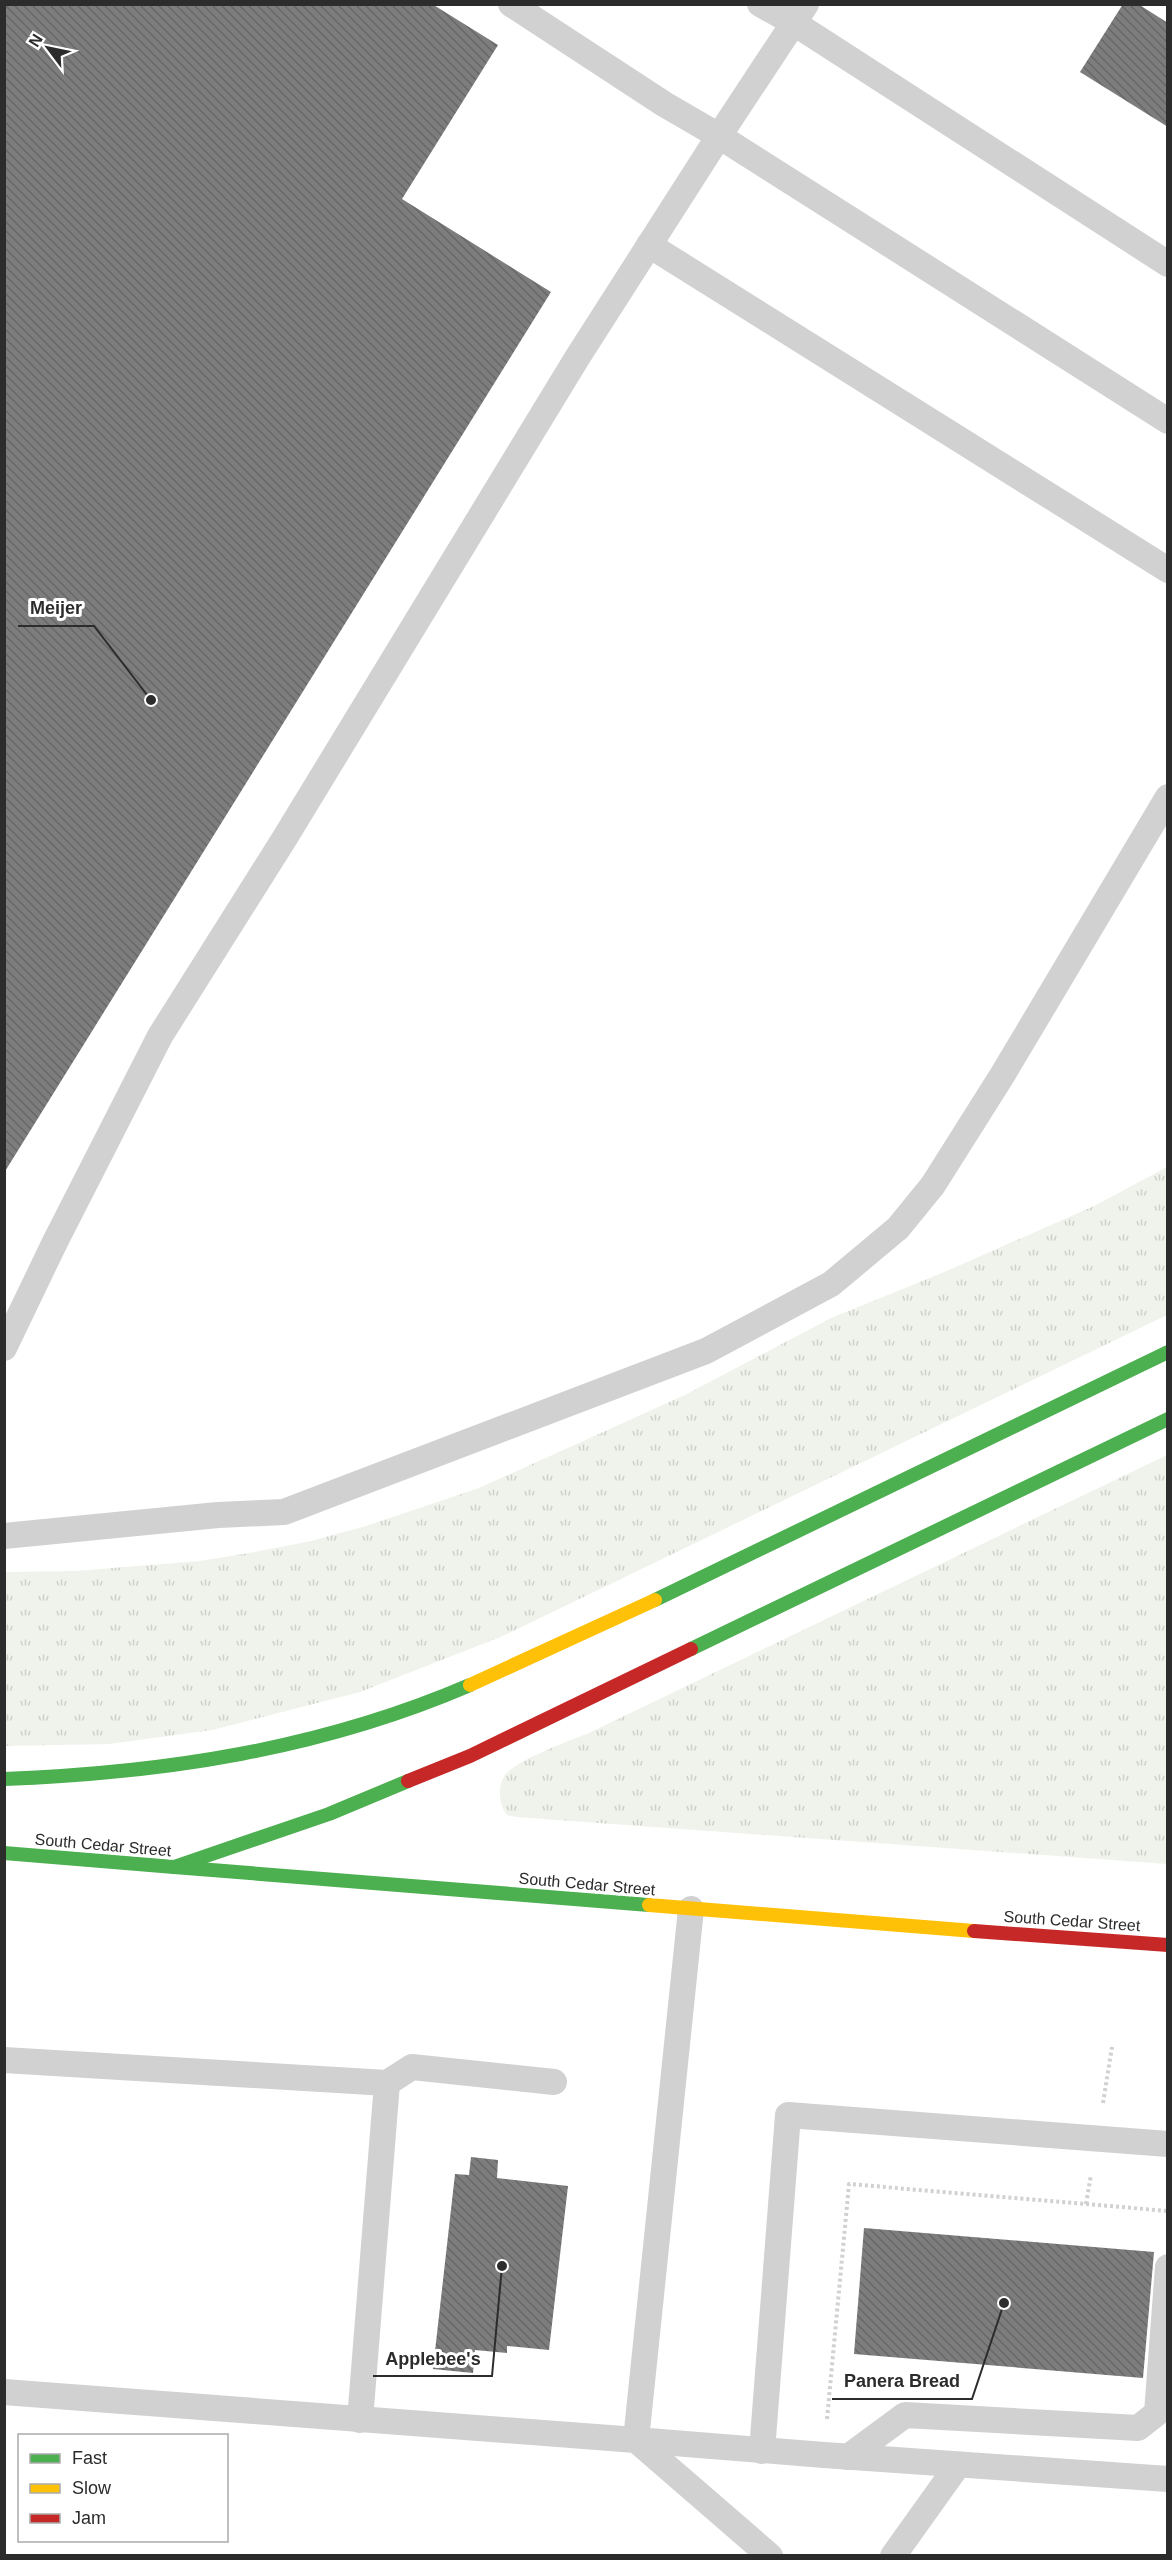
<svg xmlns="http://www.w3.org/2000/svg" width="1172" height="2560" font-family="Helvetica,sans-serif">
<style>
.grass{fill:url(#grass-tufts)}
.building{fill:url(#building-back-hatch)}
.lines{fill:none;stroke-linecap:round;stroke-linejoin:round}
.path{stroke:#d1d1d1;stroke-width:4;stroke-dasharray:3 3;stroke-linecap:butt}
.lane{stroke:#d1d1d1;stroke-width:26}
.fast{stroke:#4caf50;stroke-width:14}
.slow{stroke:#ffc107;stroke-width:14}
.jam{stroke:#c62828;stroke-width:14}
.labels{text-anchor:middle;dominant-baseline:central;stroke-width:6;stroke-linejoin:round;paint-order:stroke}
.street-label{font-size:16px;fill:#2c2c2c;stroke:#fff}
.leader{fill:none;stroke:#2c2c2c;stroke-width:2}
.callout-dot{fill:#2c2c2c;stroke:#fff;stroke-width:2}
.callout-label{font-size:18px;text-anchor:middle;font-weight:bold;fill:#2c2c2c;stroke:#fff;stroke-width:6;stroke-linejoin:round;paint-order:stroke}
</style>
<defs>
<pattern id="grass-tufts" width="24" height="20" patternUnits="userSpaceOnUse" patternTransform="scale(1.5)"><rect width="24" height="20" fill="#f0f3eb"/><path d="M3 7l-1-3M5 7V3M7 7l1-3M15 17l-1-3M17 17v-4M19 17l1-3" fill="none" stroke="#ced0ca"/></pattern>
<pattern id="building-back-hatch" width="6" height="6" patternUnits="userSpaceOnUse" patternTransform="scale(1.5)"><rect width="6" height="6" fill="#7d7d7d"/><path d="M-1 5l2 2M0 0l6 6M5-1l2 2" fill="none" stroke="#676767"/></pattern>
</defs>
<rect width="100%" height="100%" fill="#fff"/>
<g class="grass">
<path d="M1167,1167V1315L503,1636L360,1692L212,1730L109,1744L5,1746V1572L77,1571L149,1565L200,1561L255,1552L311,1541L366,1526L479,1488L687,1394L831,1318L942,1273L1094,1206Z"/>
<path d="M1167,1455V1864L516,1817L507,1815C499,1805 497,1786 505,1775C516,1760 572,1740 591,1732Z"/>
</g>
<g class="building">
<path d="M4,4H432L498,45L402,199L551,292L4,1173Z"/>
<path d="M1123,4H1138L1168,23V127L1080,72Z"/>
<path d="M471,2157L498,2160L497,2178L568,2186L549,2350L507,2346V2353L475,2350L473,2373L433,2369L455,2174L469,2175Z"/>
<path d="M864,2228L1154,2252L1143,2378L854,2354Z"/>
</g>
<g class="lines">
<g class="path">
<path d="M1103,2103L1112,2047"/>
<path d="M1086,2204L1091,2175"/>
<path d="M827,2419L849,2184L1168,2211"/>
</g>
<g class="lane">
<path d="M511,4L664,104L719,136L1168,421"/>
<path d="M760,4L794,23L1168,264"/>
<path d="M649,245L1168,570"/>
<path d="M4,1348L55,1242L160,1036L286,836L577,358L719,136L806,4"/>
<path d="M4,1536L218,1515L284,1512L706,1351L831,1284L898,1228L933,1185L1003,1074L1168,797"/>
<path d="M691,1909L636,2440L824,2455L1168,2479"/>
<path d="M4,2060L387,2083L360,2420"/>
<path d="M387,2083L412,2067L554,2082"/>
<path d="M4,2392L636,2440L770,2556"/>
<path d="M762,2451L788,2115L1168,2144"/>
<path d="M848,2457L905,2415L1138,2428L1157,2413L1168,2267"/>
<path d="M893,2556L958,2465"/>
</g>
<g class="fast">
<path d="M655,1600L1168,1352"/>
<path d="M691,1649L1168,1419"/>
<path d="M4,1779C165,1773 321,1749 470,1685"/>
<path d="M4,1853L174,1867L329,1814L408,1781"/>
<path d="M174,1867L649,1905"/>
</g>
<g class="slow">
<path d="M470,1685L655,1600"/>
<path d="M649,1905L974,1931"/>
</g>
<g class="jam">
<path d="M408,1781L470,1756L691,1649"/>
<path d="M974,1931L1168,1945"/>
</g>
</g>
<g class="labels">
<g class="street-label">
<text transform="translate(103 1845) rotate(5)">South Cedar Street</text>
<text transform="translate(587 1884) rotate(5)">South Cedar Street</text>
<text transform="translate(1072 1921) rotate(4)">South Cedar Street</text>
</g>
</g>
<path class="leader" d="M151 700L94 626H18M502 2266L492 2376H373M1004 2303L972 2399H832"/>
<g class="callout-dot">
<circle cx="151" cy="700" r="6"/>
<circle cx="502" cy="2266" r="6"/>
<circle cx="1004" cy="2303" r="6"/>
</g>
<g class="callout-label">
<text x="56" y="614">Meijer</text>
<text x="433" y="2365">Applebee's</text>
<text x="902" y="2387">Panera Bread</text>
</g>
<rect width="1172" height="2560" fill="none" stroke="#2c2c2c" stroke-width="12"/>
<rect x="18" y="2434" width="210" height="108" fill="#ffffff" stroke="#ababab" stroke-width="1.5"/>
<rect x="30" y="2454" width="30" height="9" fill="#4caf50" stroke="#ababab" stroke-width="1.5"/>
<text x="72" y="2464" font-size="18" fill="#2c2c2c">Fast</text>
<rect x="30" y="2484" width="30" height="9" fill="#ffc107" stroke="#ababab" stroke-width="1.5"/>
<text x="72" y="2494" font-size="18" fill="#2c2c2c">Slow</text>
<rect x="30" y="2514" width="30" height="9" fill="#c62828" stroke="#ababab" stroke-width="1.5"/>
<text x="72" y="2524" font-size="18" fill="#2c2c2c">Jam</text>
<g transform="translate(48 48) rotate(302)" stroke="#ffffff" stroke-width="4.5" paint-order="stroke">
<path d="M0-4.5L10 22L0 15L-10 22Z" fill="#2c2c2c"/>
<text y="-9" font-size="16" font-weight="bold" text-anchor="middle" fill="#2c2c2c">N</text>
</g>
</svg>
